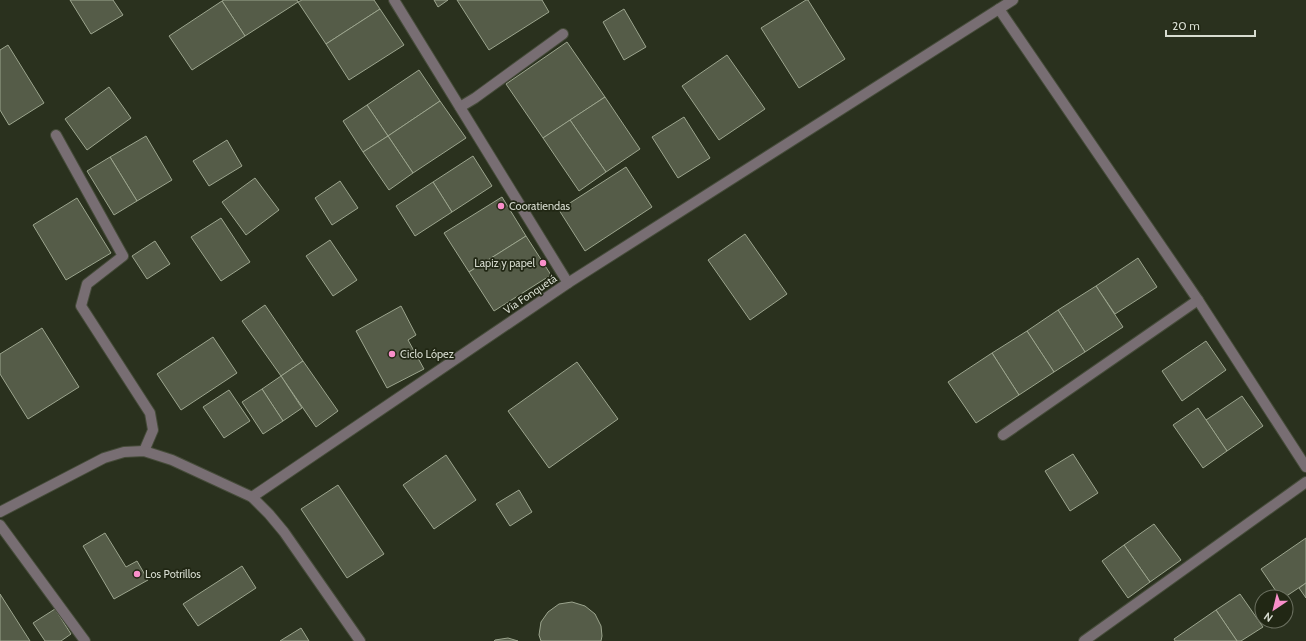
<svg xmlns="http://www.w3.org/2000/svg" width="1306" height="641" font-family="Cabin,sans-serif">
<style>
.building{fill:#555c48;stroke:#9ca58e}
.lines{fill:none;stroke-linecap:round;stroke-linejoin:round}
.minor-casing{stroke:#464c3a;stroke-width:12}
.minor{stroke:#786e73;stroke-width:10}
.poi-dot{fill:#f98fca;stroke:#212714;stroke-width:1.5}
.labels{text-anchor:middle;dominant-baseline:central;stroke-width:3.5;stroke-linejoin:round;paint-order:stroke}
.poi-label{font-size:11px;fill:#d7dcd0;stroke:#212714;text-anchor:start}
.street-label{font-size:11px;fill:#d7dcd0;stroke:#212714}
</style>
<rect width="100%" height="100%" fill="#2a311e"/>
<g class="building">
<path d="M70,0H113L123,15L91,34Z"/>
<path d="M224,0H297L298,2L245,36L222,1Z"/>
<path d="M302,0H374L380,9L326,44L298,2Z"/>
<path d="M434,0H448L438,7Z"/>
<path d="M457,0H542L549,12L489,50Z"/>
<path d="M806,0H808L845,59L799,88L761,28Z"/>
<path d="M222,1L245,36L192,70L169,36Z"/>
<path d="M380,9L404,45L349,80L326,44Z"/>
<path d="M624,9L646,47L624,60L603,22Z"/>
<path d="M567,42L605,97L543,138L506,84Z"/>
<path d="M8,45L44,103L9,125L0,110V50Z"/>
<path d="M727,55L765,109L719,140L682,86Z"/>
<path d="M419,70L440,101L388,136L367,105Z"/>
<path d="M109,87L131,118L87,150L65,119Z"/>
<path d="M605,97L640,149L606,172L570,120Z"/>
<path d="M440,101L466,138L413,173L388,136Z"/>
<path d="M367,105L388,136L363,152L343,121Z"/>
<path d="M684,117L710,158L678,178L652,137Z"/>
<path d="M570,120L606,172L579,191L543,138Z"/>
<path d="M146,136L172,180L137,201L110,157Z"/>
<path d="M388,136L413,173L389,190L363,152Z"/>
<path d="M227,140L242,166L209,186L193,161Z"/>
<path d="M473,156L492,186L452,212L433,182Z"/>
<path d="M110,157L137,201L114,215L87,171Z"/>
<path d="M626,167L652,207L585,251L559,210Z"/>
<path d="M255,178L279,210L246,235L222,202Z"/>
<path d="M340,181L358,208L332,225L315,198Z"/>
<path d="M433,182L452,212L415,236L396,206Z"/>
<path d="M502,197L526,236L469,272L444,233Z"/>
<path d="M77,198L111,253L66,280L33,225Z"/>
<path d="M221,218L250,262L221,281L191,237Z"/>
<path d="M745,234L787,294L750,320L708,260Z"/>
<path d="M526,236L551,275L494,311L469,272Z"/>
<path d="M330,240L357,280L333,296L306,256Z"/>
<path d="M155,241L170,264L147,279L132,256Z"/>
<path d="M1138,258L1157,287L1115,314L1096,286Z"/>
<path d="M1096,286L1123,327L1085,352L1058,310Z"/>
<path d="M265,305L303,361L281,376L242,321Z"/>
<path d="M401,306L416,335L408,340L424,369L387,388L356,331Z"/>
<path d="M1058,310L1085,352L1054,372L1027,331Z"/>
<path d="M42,328L79,387L28,419L0,374V354Z"/>
<path d="M1027,331L1054,372L1019,395L992,353Z"/>
<path d="M213,337L237,373L181,410L157,374Z"/>
<path d="M1206,341L1226,370L1182,401L1162,371Z"/>
<path d="M992,353L1019,395L976,423L948,382Z"/>
<path d="M303,361L338,411L316,427L281,376Z"/>
<path d="M577,362L618,419L549,468L508,411Z"/>
<path d="M281,376L302,408L283,421L262,389Z"/>
<path d="M262,389L283,421L263,434L242,402Z"/>
<path d="M229,390L250,421L224,438L203,407Z"/>
<path d="M1242,396L1263,426L1227,451L1206,420Z"/>
<path d="M1198,408L1227,451L1203,468L1173,425Z"/>
<path d="M1073,454L1098,493L1070,511L1045,471Z"/>
<path d="M446,455L476,500L434,529L403,485Z"/>
<path d="M338,485L384,554L347,578L301,509Z"/>
<path d="M519,490L532,512L510,526L496,504Z"/>
<path d="M1154,524L1181,560L1150,582L1124,545Z"/>
<path d="M105,533L126,567L137,561L148,580L114,599L83,546Z"/>
<path d="M1306,538V583L1285,597H1280L1261,569Z"/>
<path d="M1124,545L1150,582L1128,598L1102,561Z"/>
<path d="M242,566L256,588L198,626L183,604Z"/>
<path d="M1306,583V598L1299,588Z"/>
<path d="M0,594L30,641H0Z"/>
<path d="M1240,594L1263,627L1241,641H1237L1216,610Z"/>
<path d="M572,602L585,606L595,614L601,626L602,636L601,641H541L539,635L541,622L548,612L559,604Z"/>
<path d="M55,609L71,634L61,641H45L33,623Z"/>
<path d="M1216,610L1237,641H1175L1174,639Z"/>
<path d="M301,628L309,641H280Z"/>
<path d="M508,638L518,641H494L495,640Z"/>
</g>
<g class="lines">
<g class="minor-casing">
<g id="minor">
<path d="M394,0L568,283"/>
<path d="M999,9L1198,300L1306,467"/>
<path d="M460,107L475,98L563,34"/>
<path d="M56,135L123,256L87,284L81,306L150,413L153,430L144,451"/>
<path d="M1003,435L1198,300"/>
<path d="M252,497L568,283L1013,0"/>
<path d="M0,512L104,458L124,452L144,451L172,460L252,497L269,514L284,532L360,641"/>
<path d="M0,525L85,641"/>
<path d="M1084,641L1306,482"/>
</g>
</g>
<use href="#minor" class="minor"/>
</g>
<g class="poi-dot">
<circle cx="501" cy="206" r="4"/>
<circle cx="543" cy="263" r="4"/>
<circle cx="392" cy="354" r="4"/>
<circle cx="137" cy="574" r="4"/>
</g>
<g class="labels">
<g class="poi-label">
<text x="509" y="206">Cooratiendas</text>
<text x="535" y="263" text-anchor="end">Lapiz y papel</text>
<text x="400" y="354">Ciclo López</text>
<text x="145" y="574">Los Potrillos</text>
</g>
<g class="street-label">
<text transform="translate(530 294) rotate(-34)">Vía Fonquetá</text>
</g>
</g>
<g transform="translate(1274 609) rotate(215)"><circle r="19" fill="#212714" stroke="#6a6f5f"/>
<path d="M0-3L7 15L0 10L-7 15Z" fill="#f98fca"/>
<text y="-6" font-size="11" font-weight="bold" text-anchor="middle" fill="#d7dcd0">N</text>
</g>
<path d="M1166 30v6h89v-6" fill="none" stroke="#d7dcd0" stroke-width="2"/>
<text x="1172" y="30" font-size="12" fill="#d7dcd0" stroke="#212714" stroke-width="3" paint-order="stroke">20 m</text>
</svg>
